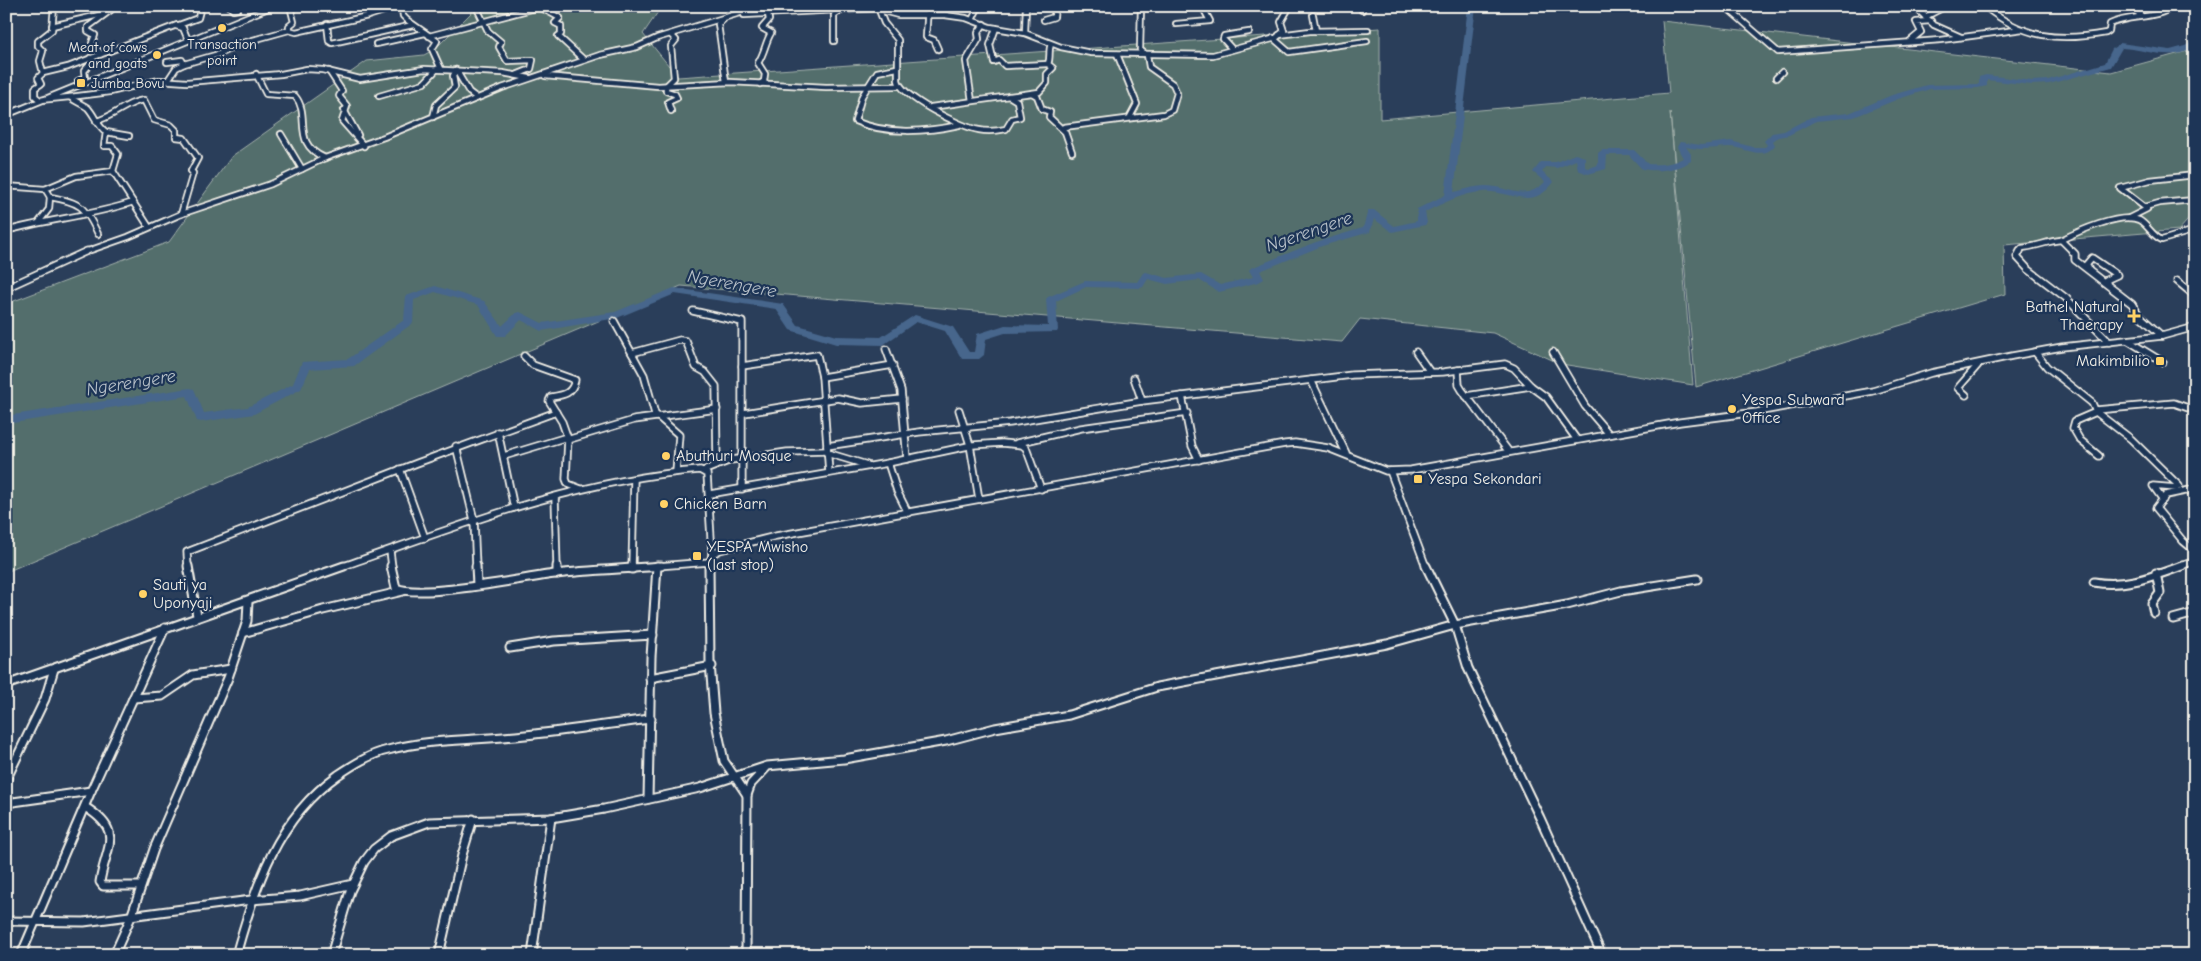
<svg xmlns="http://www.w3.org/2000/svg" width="2201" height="961" font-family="'Comic Neue',sans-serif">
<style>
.green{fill:#526e6c;stroke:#a3b0aa}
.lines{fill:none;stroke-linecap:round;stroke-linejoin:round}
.river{fill:#47668c;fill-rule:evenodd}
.minor-far2-casing{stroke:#f4f1e8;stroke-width:8}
.minor-far1-casing{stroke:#f4f1e8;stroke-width:9}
.minor-casing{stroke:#f4f1e8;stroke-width:11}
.minor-far2{stroke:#1d3557;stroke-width:4.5}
.minor-far1{stroke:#1d3557;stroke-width:5.5}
.minor{stroke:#1d3557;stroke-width:7}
.poi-dot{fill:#ffd166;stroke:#1d3557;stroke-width:2}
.labels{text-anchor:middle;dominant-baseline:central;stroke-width:4.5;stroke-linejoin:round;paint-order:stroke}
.far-poi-label{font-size:14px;fill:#f4f1e8;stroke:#1d3557}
.poi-label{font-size:16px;fill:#f4f1e8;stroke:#1d3557;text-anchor:start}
.water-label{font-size:18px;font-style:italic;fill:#b7c0c8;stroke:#1d3557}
</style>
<rect width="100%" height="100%" fill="#2a3e5a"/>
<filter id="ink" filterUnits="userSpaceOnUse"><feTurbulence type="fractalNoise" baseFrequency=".02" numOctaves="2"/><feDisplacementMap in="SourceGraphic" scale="10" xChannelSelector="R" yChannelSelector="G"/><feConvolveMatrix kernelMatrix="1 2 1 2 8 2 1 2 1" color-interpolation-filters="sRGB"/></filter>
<g filter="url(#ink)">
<path class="green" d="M478,6H662L643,34L678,77L1380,28V119L1669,93L1662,21L2111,72L2195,49V212L2179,230L2004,245L2005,294L1696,387L1670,112L1693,385L1561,364L1493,333L1360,319L1342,342L681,286L6,572V304L169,242L232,156L367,61L424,55L435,49Z"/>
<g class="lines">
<path class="river" d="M1468,6H1476L1454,192C1464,190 1475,186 1485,186C1509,186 1524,203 1545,182L1533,172L1541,162H1556L1575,154L1585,157V167L1589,168L1598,165V153L1602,150H1634L1648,164C1660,165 1672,164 1683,158L1677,147L1680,142L1701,145L1731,141L1752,147H1765L1767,145L1764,141L1772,133L1784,131L1811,117L1849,113L1892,95L1927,85L1977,84L1979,83V77L1986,75L2032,81L2048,80L2105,63L2112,49L2120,43L2170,50L2185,46L2195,40V46C2174,63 2146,49 2122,48L2111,67L2049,84L2032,85L1987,80V86L1978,88L1930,89L1898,99L1854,117L1816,121L1789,135L1778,137L1773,141L1775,145C1763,162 1744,146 1728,147C1710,148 1705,151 1686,147L1691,154V161C1677,170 1658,172 1642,169L1629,155H1607L1606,169L1588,174L1578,170L1576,160L1557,168L1546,167L1542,172L1554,182C1531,212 1512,190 1483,192C1462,193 1444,203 1425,212L1427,223L1425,225L1392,232L1374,219L1370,232L1322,246L1260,271L1264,279L1259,282L1219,292L1199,280L1167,284L1148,279L1143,287L1140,288L1086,287L1056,301L1058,330L1057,332L1005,333L986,339L984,355L979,359H962L945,331L916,322L883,345L836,344L790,330L776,309L675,294L617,318L541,331L521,320L505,336H497L478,305L435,292L414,300L413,323L354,366L310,369L301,389L254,414L201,422L197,421L187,396L6,424V416L190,388L194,389L204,413L248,407L293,384L302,362L348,359L404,320L406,296L435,286L484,301L502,326L516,313L520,312L542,323L615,312L674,288L783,304L798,325L836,336L881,337L915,315L953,327L969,352H974L977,334L1005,325L1048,326L1046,299L1048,297L1085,281L1137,282L1143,273L1146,272L1167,278L1201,274L1220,285L1253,277L1249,270L1251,268L1316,242L1363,228L1368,210H1374L1394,226L1417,221V209L1445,195Z"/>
<g class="minor-far2-casing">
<g id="minor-far2">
<path d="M54,6L52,30L38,41V46L43,51L40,61L43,73L38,78L41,84L35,88V96L40,100L70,97C75,102 83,104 88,108C95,116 97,125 106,132L104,146H112L118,154L113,171L149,227"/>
<path d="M229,6L233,10L238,9"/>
<path d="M290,6L294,22L289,26V30L296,32L368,16L393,8"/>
<path d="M392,6L402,9L403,16L407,20L437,41L432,49L441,69"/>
<path d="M476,6L488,31L501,42L499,47L507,61L533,60L531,69L516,75"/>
<path d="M538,6L560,18L555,23L561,26V34L558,36L584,60"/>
<path d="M876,6L879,10L898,15H945L966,18L990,27L1025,33L1061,47L1091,53L1213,55L1276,38L1284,31L1281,22L1290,6"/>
<path d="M928,6L926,37L934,40L938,49"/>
<path d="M1725,6L1778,52L1941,40L2023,29"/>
<path d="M1914,6L1934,25L1961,37"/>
<path d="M1984,6C2023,38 2058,42 2106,33L2109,31L2110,24C2131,14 2155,20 2174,6"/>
<path d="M2128,6L2141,15"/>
<path d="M879,10L884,23L898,40V80C901,97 961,127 979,130C988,132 997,131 1006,129L1012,119L1020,117L1017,101L1009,96"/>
<path d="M1362,10L1363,6"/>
<path d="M744,15L877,8"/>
<path d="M1313,15L1316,31"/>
<path d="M1925,17L1946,6"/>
<path d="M723,20L718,24L726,82"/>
<path d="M972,20L979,6"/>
<path d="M1044,20L1054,17L1055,6"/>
<path d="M327,24L329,41L332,43L413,25"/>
<path d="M1176,24L1210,21L1202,6"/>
<path d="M52,26L103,14"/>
<path d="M996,28L990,45L994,62L999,60L1005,66L1048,64"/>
<path d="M1025,33L1026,6"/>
<path d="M671,35L676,40L671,46L674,78L666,86V91L675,94L677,98L668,102L671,111"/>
<path d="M1279,35L1310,31L1368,30"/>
<path d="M429,36L539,7"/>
<path d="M1273,38L1289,52L1367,41"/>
<path d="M188,40L183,28L176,26L198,18L201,6"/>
<path d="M834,41V15L840,11"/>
<path d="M1910,41L1921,32L1916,22L1931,21"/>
<path d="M376,44L425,33"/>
<path d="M1232,49L1223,39L1224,36L1249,32"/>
<path d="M101,54L92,43L95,35L88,31V27L111,10L107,6"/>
<path d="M1117,54L1137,104L1130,117"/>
<path d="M6,57V71"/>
<path d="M167,62L182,60L184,64"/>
<path d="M897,68L877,72L862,96L855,121C886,135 927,132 959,125"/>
<path d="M456,70L469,92L477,98"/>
<path d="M329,71L342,91L339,96L347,106L342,121L364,146"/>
<path d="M43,73L68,67L177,25"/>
<path d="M256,74L266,94L295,96C312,116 290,143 325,158"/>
<path d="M545,76L658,86L730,82L826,87L899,86"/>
<path d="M1776,78L1782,72"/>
<path d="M168,80L176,68L184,64L219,54L242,43L289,30"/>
<path d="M78,81L85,78L84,71L93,61L90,58"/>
<path d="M760,84L764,81L765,74L758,63C765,52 765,43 771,33L762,28L769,20L768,14"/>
<path d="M1032,93L1037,96L1042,109L1050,112L1049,117L1065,132L1072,152"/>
<path d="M379,96L424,83L437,69"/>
<path d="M70,97L110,92L159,80L187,82L281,74L307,69L323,70L360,79L424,69L503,73L529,78"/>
<path d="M972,101L966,61L979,39L978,33L984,24"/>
<path d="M931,107L1039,92L1047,83V74L1053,68L1048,64C1051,57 1048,51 1051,44"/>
<path d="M344,110L358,135"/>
<path d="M6,115L273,6"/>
<path d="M433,117L436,105L455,87L453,76L456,70"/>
<path d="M96,121C114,117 126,102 144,100L154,120L171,125L176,130V137L184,138L198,158L191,171L193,173L181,214"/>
<path d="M1064,127L1164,114L1172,110L1177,93L1173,84L1149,67L1147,55L1140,50L1141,6"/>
<path d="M106,132L129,136"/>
<path d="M281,134L302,169"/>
<path d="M6,186L45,189L50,197C80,202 85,206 98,234"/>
<path d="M45,189L76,176L113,171"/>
<path d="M2145,207L2159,203L2195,200"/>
<path d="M2129,218L2147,209L2120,188L2150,180L2195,175"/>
<path d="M39,222L49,209L50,197"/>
<path d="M6,231C48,219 92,216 133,202"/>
<path d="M85,252L128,237L181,214L271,184L325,158L384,137L502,88L600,55L637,47L657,38L763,6"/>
<path d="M2020,252L2022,248C2036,247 2047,241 2061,240"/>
<path d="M2073,252L2061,240C2077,232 2121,212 2139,220C2148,225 2152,236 2162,240L2195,230"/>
</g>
</g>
<g class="minor-far1-casing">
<g id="minor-far1">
<path d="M2020,251L2017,257L2028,269L2066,298L2109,342"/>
<path d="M2072,251L2075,254V260L2132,304L2139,315L2162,336"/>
<path d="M2088,268L2086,265L2092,258L2117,275L2106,280L2107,283"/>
<path d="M6,277L11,286"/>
<path d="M2177,281L2195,296"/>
<path d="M6,288L87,251"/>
<path d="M693,311L742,322V489"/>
<path d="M614,321L644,375L655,414L679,435L676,472"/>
<path d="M2127,340L2163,362"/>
<path d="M886,349L901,390L907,459"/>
<path d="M1416,352L1430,372"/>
<path d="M1553,352L1585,406L1609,434"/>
<path d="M2035,352L2047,367L2092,403L2096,412L2131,439L2179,486L2176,488L2153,486L2163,500"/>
<path d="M632,353L680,340L686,341L696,367L705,372L716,386L717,463"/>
<path d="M524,356L533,365L575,380C572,394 564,395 551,397L549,401L562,422L568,439L566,479L568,484L581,489"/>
<path d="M742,366L817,355L822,377L829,473"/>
<path d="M1458,370L1459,385L1462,390L1509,452"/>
<path d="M822,377L893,365"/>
<path d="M1134,378L1142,401"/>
<path d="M1311,380L1346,453"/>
<path d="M1966,395L1958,388L1978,365"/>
<path d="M1182,396L1192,446L1199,460"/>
<path d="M1466,396L1531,386"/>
<path d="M2195,402L2191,406L2195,414"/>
<path d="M959,410L970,445L979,499"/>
<path d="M2096,410L2174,403L2191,409"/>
<path d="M2096,412L2075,421L2073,428L2080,440L2099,456"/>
<path d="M744,413L838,398L862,403L902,399"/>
<path d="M498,432L514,508"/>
<path d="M567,440L634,420L717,409"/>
<path d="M1017,443L1081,428L1187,413"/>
<path d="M456,446L474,520L476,567"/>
<path d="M827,446L919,432L1010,423L1142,401L1352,375L1443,372L1505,364L1514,368L1531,386L1546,397L1577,440"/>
<path d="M827,453L867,465"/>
<path d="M504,456L567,437"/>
<path d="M888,463L897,491L908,513"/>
<path d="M400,469L425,538"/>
<path d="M703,471L731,460L787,452L827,451"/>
<path d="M1390,471L1426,567"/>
<path d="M2195,489L2166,495L2156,508L2183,541L2195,551"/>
<path d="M710,494L888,463L973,445L1002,443L1022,445L1026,448L1041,489"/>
<path d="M555,497L557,567"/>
<path d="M390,551L392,567"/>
<path d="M188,567L187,552L417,463L556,412"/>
<path d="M341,567C458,526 575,480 700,470L707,474L712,554"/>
<path d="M632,567L634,479"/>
<path d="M645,567L709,562"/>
<path d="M709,567L712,554L720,550L776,536L1285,444L1295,443L1328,448L1386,471L1411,470L1680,422L1757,412L1873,391L1931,373L2012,356L2062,347L2162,336L2195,327"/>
<path d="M2178,567L2195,561"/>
</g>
</g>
<g class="minor-casing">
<g id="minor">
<path d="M188,566L197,616"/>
<path d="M391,566L396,588C421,599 523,578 555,574C590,570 626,569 661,566"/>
<path d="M476,566L477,585"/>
<path d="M557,566V574"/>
<path d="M709,566L710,663L714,713L724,761L747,795L746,955"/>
<path d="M1426,566L1455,625L1468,668L1540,818L1602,955"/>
<path d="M632,569V566"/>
<path d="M2094,582C2124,588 2154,576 2182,566"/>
<path d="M2154,613L2152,604L2160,593L2156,573"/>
<path d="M2173,619L2195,613"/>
<path d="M243,633L323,610L403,591"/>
<path d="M510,648L554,641L653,635"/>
<path d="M650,678L712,666"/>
<path d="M6,685L344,566"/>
<path d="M133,698L162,696L193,675L231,669"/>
<path d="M6,780L45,699L54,669"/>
<path d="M747,795L751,784L766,768"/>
<path d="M648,799L651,657L657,566"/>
<path d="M6,803L91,791"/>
<path d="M85,807C125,832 106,845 100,882L103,886H139"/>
<path d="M6,921L84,922L251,900L300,896L353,884"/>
<path d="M21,955L91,791L165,628"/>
<path d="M114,955L131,917L154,849L228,678L247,621L248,601"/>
<path d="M236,955C255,886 277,818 338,775C353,765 370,754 388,750C430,739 473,740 516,736C561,732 606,724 651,719"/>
<path d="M331,955L350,891L364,862L374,849L391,836L429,822L551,818L604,809L700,788L767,766L844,759L946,741L995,728L1069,715L1157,687L1387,644L1455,625L1567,605L1621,591L1697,579"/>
<path d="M439,955L462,855L473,819"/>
<path d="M532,955L551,818"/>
</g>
</g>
<use href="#minor-far2" class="minor-far2"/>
<use href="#minor-far1" class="minor-far1"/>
<use href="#minor" class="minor"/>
</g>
</g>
<g class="poi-dot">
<circle cx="222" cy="28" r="5"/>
<circle cx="157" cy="55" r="5"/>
<rect x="76" y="78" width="10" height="10" rx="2.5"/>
<path d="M2131.5 308.5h5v5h5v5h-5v5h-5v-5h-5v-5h5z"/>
<rect x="2155" y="356" width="10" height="10" rx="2.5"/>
<circle cx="1732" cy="409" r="5"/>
<circle cx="666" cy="456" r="5"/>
<rect x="1413" y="474" width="10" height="10" rx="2.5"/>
<circle cx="664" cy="504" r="5"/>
<rect x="692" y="551" width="10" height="10" rx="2.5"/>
<circle cx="143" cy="594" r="5"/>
</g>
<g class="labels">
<g class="far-poi-label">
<text x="222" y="44">Transaction<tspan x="222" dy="16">point</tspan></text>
<text x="147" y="47" text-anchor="end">Meat of cows<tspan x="147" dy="16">and goats</tspan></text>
<text x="91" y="83" text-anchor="start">Jumba Bovu</text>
</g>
<g class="poi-label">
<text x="2123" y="307" text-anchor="end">Bathel Natural<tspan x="2123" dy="18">Thaerapy</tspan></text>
<text x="2150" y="361" text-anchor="end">Makimbilio</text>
<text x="1742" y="400">Yespa Subward<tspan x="1742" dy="18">Office</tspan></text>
<text x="676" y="456">Abuthuri Mosque</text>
<text x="1428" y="479">Yespa Sekondari</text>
<text x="674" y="504">Chicken Barn</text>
<text x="707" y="547">YESPA Mwisho<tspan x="707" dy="18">(last stop)</tspan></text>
<text x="153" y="585">Sauti ya<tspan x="153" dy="18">Uponyaji</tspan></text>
</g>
<g class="water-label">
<text transform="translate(1309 232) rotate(-19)">Ngerengere</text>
<text transform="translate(732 284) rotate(10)">Ngerengere</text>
<text transform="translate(131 383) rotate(-9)">Ngerengere</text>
</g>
</g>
<rect width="2201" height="961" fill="none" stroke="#1d3557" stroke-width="25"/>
<rect x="12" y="12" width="2176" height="936" fill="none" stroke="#f4f1e8" stroke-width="2" filter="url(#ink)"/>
</svg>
